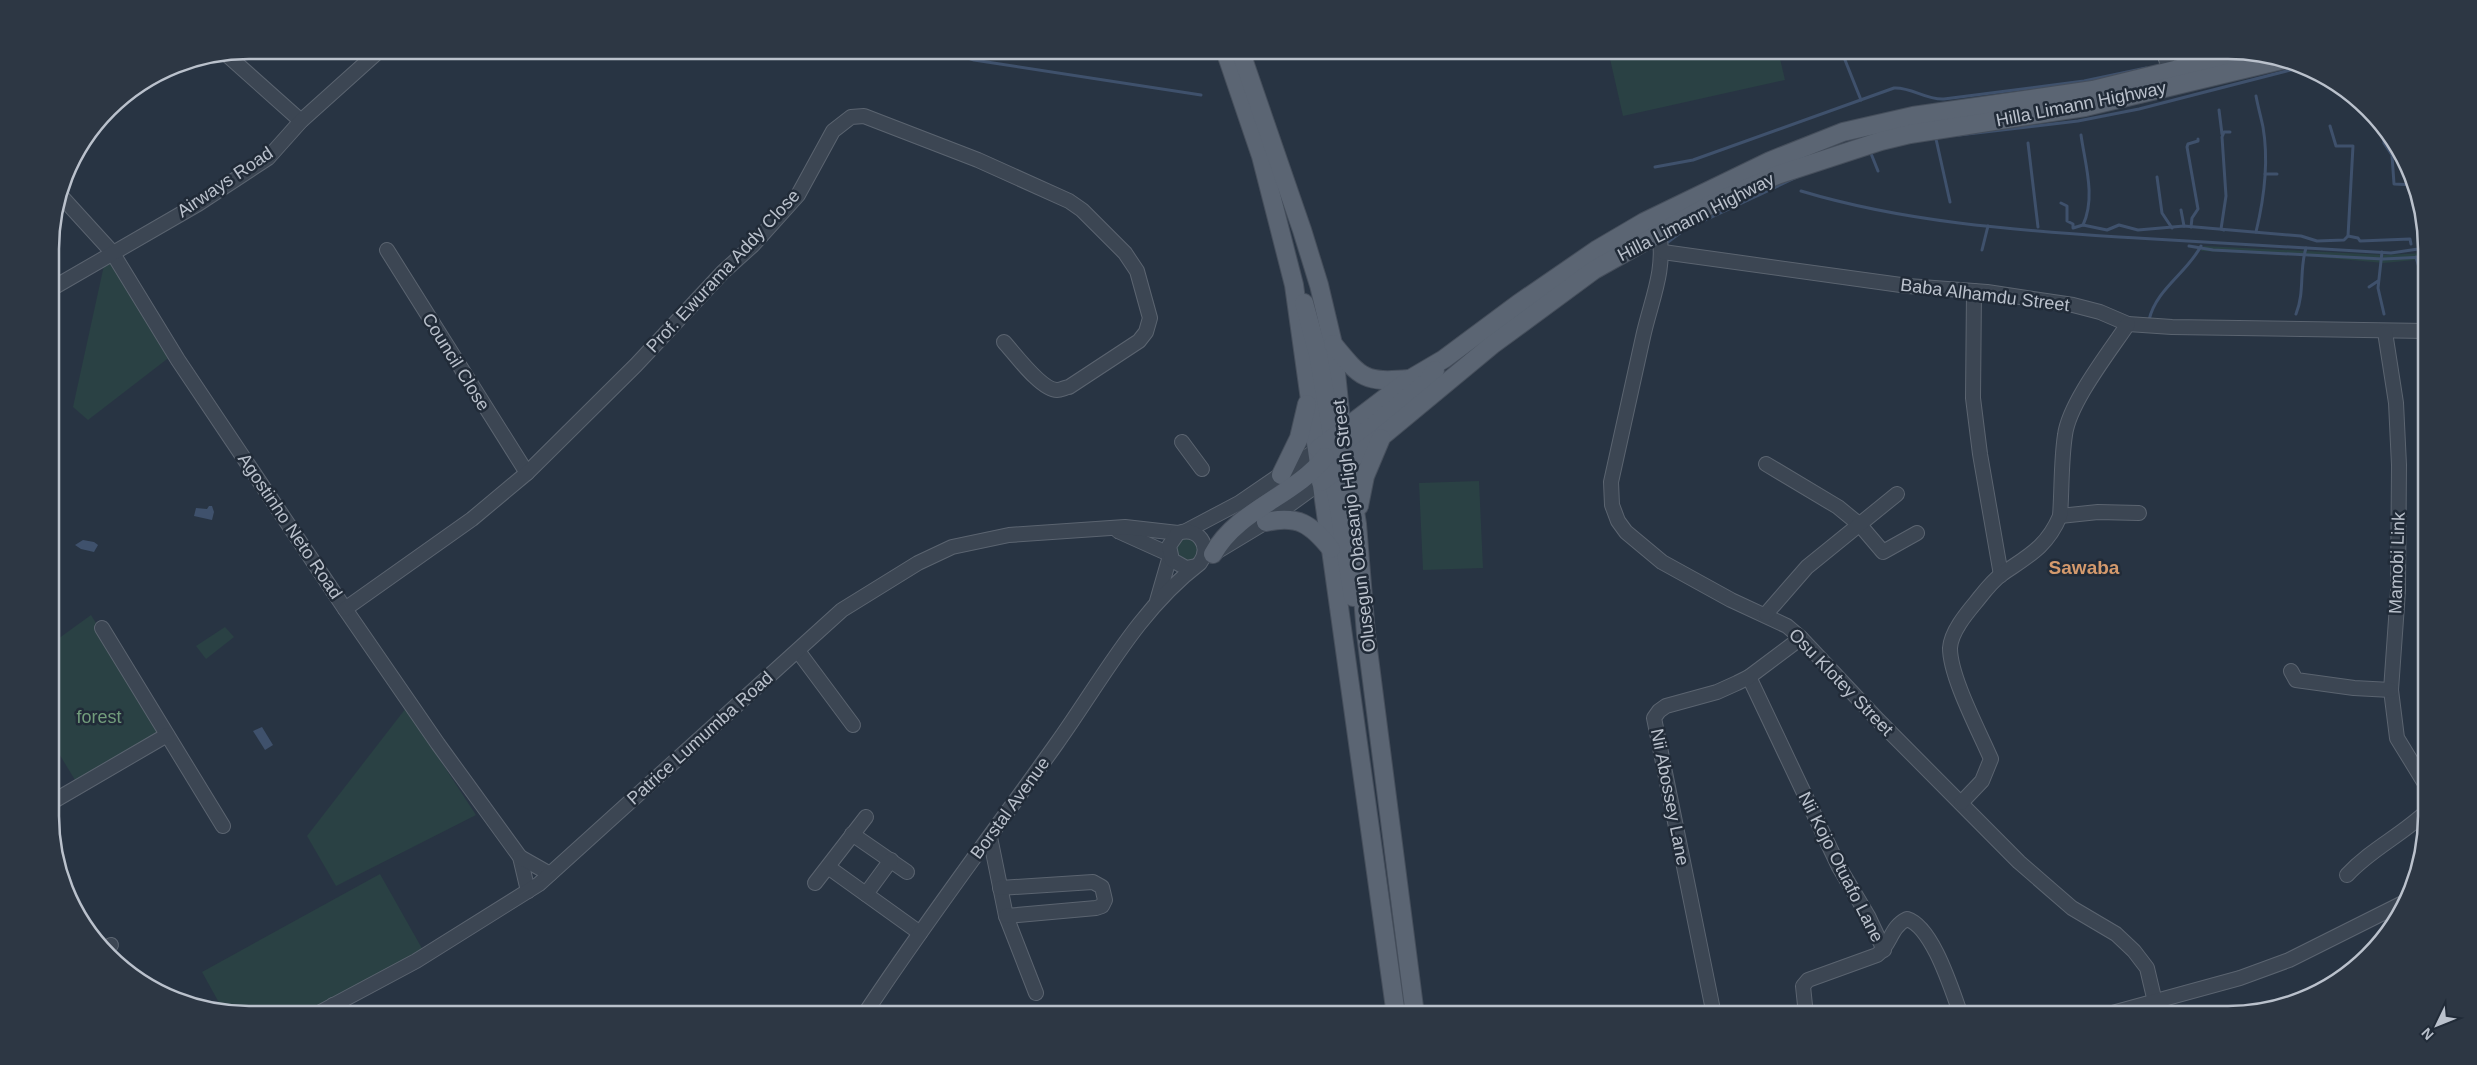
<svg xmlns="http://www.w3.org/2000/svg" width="2477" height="1065" font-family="Helvetica,sans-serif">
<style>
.green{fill:#2a4144}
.water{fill:#3f516c}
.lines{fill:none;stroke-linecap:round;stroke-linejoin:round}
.stream{stroke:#3f516c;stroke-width:3}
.minor-casing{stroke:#5b6470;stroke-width:16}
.major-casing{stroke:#464f5c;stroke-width:20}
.minor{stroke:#3c4653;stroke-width:14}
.major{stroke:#5b6573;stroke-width:18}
.labels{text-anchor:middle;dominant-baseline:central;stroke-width:5;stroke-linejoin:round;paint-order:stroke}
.street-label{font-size:18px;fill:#bac1cc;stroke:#212b38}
.park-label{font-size:18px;fill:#729d7c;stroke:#212b38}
.neighbourhood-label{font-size:19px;font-weight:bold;fill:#d49a6d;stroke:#212b38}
.rim{fill:none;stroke:#bac1cc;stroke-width:2.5}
</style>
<rect width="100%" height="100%" fill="#283443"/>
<g class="green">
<path d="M1608,50H1778L1785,80L1623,116Z"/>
<path d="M2204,246L2385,255L2425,253V259L2384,263L2295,255L2201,251Z"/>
<path d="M106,256L171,356L88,420L73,407Z"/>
<path d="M1479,481L1483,568L1423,570L1419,483Z"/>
<path d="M1189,536L1202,547L1193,563L1179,560L1175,544L1177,540Z"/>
<path d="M91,615L165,735L78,785L52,742L51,644Z"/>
<path d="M225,627L234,637L206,659L196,646Z"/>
<path d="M406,708L476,815L336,886L307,836Z"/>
<path d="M380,874L424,952L304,1015H248L223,1010L202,972Z"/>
</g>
<g class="water">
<path d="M209,506H212L214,512L212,520L194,516L196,508L207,509Z"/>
<path d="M83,540L94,542L98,545L94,552L81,549L75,545Z"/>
<path d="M262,727L273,745L265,750L253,731Z"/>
</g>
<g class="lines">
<g class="stream">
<path d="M943,50L974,60L1201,95"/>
<path d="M1841,50L1861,100"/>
<path d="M2171,62L2217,50"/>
<path d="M2219,110L2222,134"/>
<path d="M2383,124L2384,143L2392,155L2394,184L2415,185"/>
<path d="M2330,126L2336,146H2353L2348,236"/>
<path d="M1959,135L2078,121L2139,109L2306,66"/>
<path d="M2081,135C2085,164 2096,197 2083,225"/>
<path d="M1936,139L1950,202"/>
<path d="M2028,143L2038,227"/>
<path d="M1870,151L1878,171"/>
<path d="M1655,167L1693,160L1894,88C1912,87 1925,100 1944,99L2084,81L2146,68"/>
<path d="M2265,174H2277"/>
<path d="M2157,177L2162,213L2172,228"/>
<path d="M1801,191C1904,222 2013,230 2119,237C2210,242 2301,248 2391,253L2425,248"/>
<path d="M2061,203L2067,206V221L2073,224V228L2083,225L2107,230L2119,225L2138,230L2184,226L2301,236L2317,241L2344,240L2348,236L2358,238L2360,241L2410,239L2411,244"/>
<path d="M2181,210L2184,226"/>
<path d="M2191,227L2192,218L2198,209L2187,147L2188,144L2198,141V139"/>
<path d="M2224,230L2221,229L2226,196L2222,137L2224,132H2230"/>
<path d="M2256,232C2264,199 2269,162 2263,127C2261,117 2258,107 2256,96"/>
<path d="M1668,242L1684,230L1797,177"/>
<path d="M2189,246L2213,250L2383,259L2425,257"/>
<path d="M1982,250L1988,226"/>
<path d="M2382,252L2378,288L2384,314"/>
<path d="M2416,257L2420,271L2419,304L2421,306"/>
<path d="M2369,287L2378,281"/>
<path d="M2296,314C2305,292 2299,270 2306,248"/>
<path d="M2149,320C2156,289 2187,273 2201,246"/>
</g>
<g class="minor-casing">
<g id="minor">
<path d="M2163,50L2170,71"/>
<path d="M226,54L301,121"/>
<path d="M61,196L112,252L178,360L345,609L438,744L520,857L528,891"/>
<path d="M1659,232C1666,271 1651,300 1643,337C1632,385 1622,434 1611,482L1612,505L1618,521L1626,532L1662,562L1731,600L1787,626L1801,638L1878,720L2019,862L2072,908L2116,934L2134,951L2147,968L2155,1002"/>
<path d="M387,250L527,473"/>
<path d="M1663,252L1908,286L1987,292L2073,305L2100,312L2128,324L2172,327L2426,331"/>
<path d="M51,289L198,204L268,158L301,121L380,50"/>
<path d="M1974,291L1973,398L1980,454L2001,575"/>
<path d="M2385,332L2396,403L2399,465L2398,591L2391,690L2397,738L2427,787"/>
<path d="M1182,442L1202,469"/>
<path d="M1766,464L1838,507L1860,525L1883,552L1917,533"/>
<path d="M2060,516L2098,512L2139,513"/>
<path d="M1118,531L1169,554"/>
<path d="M1186,531L1239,503L1318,449"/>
<path d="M1218,551L1266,522L1321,482"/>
<path d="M1157,601L1170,556"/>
<path d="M345,609L472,519L527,473L636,365L723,272L753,245L798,195L833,131L851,117L864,116L978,160L1069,201L1082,210L1125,253L1137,271L1150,318L1146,332L1139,341L1069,387C1066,387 1061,390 1057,390C1041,390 1015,354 1004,342"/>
<path d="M1766,614L1807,567L1897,494"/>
<path d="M102,628L223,826"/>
<path d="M798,651L853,725"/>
<path d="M2291,671L2296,680L2354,688L2391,690"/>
<path d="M1749,677L1839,867L1868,916L1884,950"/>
<path d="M52,802L167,735"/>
<path d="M1961,803L1982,781L1991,759C1979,731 1950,677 1950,648C1951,632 1966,614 1976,602C1984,592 1992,581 2002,574C2028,556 2047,547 2060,516C2062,489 2061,461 2065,435C2069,403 2110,351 2128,324"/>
<path d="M852,834L907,872"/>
<path d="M990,837L1006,916L1036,993"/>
<path d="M520,857L550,874"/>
<path d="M828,867L920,933"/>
<path d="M2347,875C2371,849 2402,835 2427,811"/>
<path d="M815,883L866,817"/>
<path d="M1000,888L1093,882L1102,887L1105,900L1102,906L1096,908L1006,916"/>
<path d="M866,894L891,860"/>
<path d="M104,950L111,945"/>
<path d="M333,1005L340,1015"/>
<path d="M315,1015L416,961L539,884L842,610L918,563L952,547L1009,535L1125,527L1178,533"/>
<path d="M864,1015C925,922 993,833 1057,743C1102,680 1138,610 1200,563C1212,546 1198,526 1178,533L1169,546L1172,560L1186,568L1196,566"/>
<path d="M1714,1015L1654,718L1659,711L1666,706L1717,692L1737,683L1749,677L1801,638"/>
<path d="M1806,1015L1803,986L1808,980L1877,955C1891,945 1890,927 1907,919C1933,927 1952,991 1961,1015"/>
<path d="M2105,1015L2240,978L2289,960L2407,901"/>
</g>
</g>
<g class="major-casing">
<g id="major">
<path d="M1225,50L1261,156L1294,285L1396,1015"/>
<path d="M1240,50L1302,230L1319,285L1333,344L1342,431L1357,524L1366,634L1415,1015"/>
<path d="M1304,303L1318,354L1332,434"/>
<path d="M1333,344C1361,378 1364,383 1409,379"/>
<path d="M1318,449L1410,379L1444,359L1518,304L1598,249L1644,222L1770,161L1843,132L1913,116L2093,90L2244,53"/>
<path d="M1338,454L1427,382L1435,370"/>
<path d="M1329,466L1337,497L1353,597"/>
<path d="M1281,475L1299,438L1307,404"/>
<path d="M1321,482L1381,437L1492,345L1594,270L1708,206L1777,175L1881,141L1910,134L2085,107L2282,60"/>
<path d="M1359,506L1365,476L1381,438"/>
<path d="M1266,522C1298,515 1311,524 1331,549"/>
<path d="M1213,554C1238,509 1295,496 1325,457"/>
</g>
</g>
<use href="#minor" class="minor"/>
<use href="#major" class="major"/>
</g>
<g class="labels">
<g class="street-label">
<text transform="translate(2081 104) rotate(-11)">Hilla Limann Highway</text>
<text transform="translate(225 182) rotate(-34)">Airways Road</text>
<text transform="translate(1696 217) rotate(-27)">Hilla Limann Highway</text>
<text transform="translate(723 271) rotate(-47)">Prof. Ewurama Addy Close</text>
<text transform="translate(1985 295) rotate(7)">Baba Alhamdu Street</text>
<text transform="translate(456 362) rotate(58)">Council Close</text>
<text transform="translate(290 526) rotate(56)">Agostinho Neto Road</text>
<text transform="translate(1354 526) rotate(-97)">Olusegun Obasanjo High Street</text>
<text transform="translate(2397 563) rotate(-88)">Mamobi Link</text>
<text transform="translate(1841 682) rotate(46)">Osu Klotey Street</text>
<text transform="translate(700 738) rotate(-42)">Patrice Lumumba Road</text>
<text transform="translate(1670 797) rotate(79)">Nii Abossey Lane</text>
<text transform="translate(1010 808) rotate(-54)">Borstal Avenue</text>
<text transform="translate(1841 867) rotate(63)">Nii Kojo Otuafo Lane</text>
</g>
<g class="park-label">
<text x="99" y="717">forest</text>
</g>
<g class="neighbourhood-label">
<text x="2084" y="567">Sawaba</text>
</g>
</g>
<path d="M0 0H2477V1065H0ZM249 59H2228A190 190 0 0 1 2418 249V816A190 190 0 0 1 2228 1006H249A190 190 0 0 1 59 816V249A190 190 0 0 1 249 59Z" fill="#2d3744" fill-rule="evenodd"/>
<path class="rim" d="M249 59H2228A190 190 0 0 1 2418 249V816A190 190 0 0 1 2228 1006H249A190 190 0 0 1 59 816V249A190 190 0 0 1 249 59Z"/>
<g transform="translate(2437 1025) rotate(227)" stroke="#212b38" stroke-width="4" paint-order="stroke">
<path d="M0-4L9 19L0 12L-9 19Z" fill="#bac1cc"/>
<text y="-8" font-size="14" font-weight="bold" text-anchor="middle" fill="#bac1cc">N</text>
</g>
</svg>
